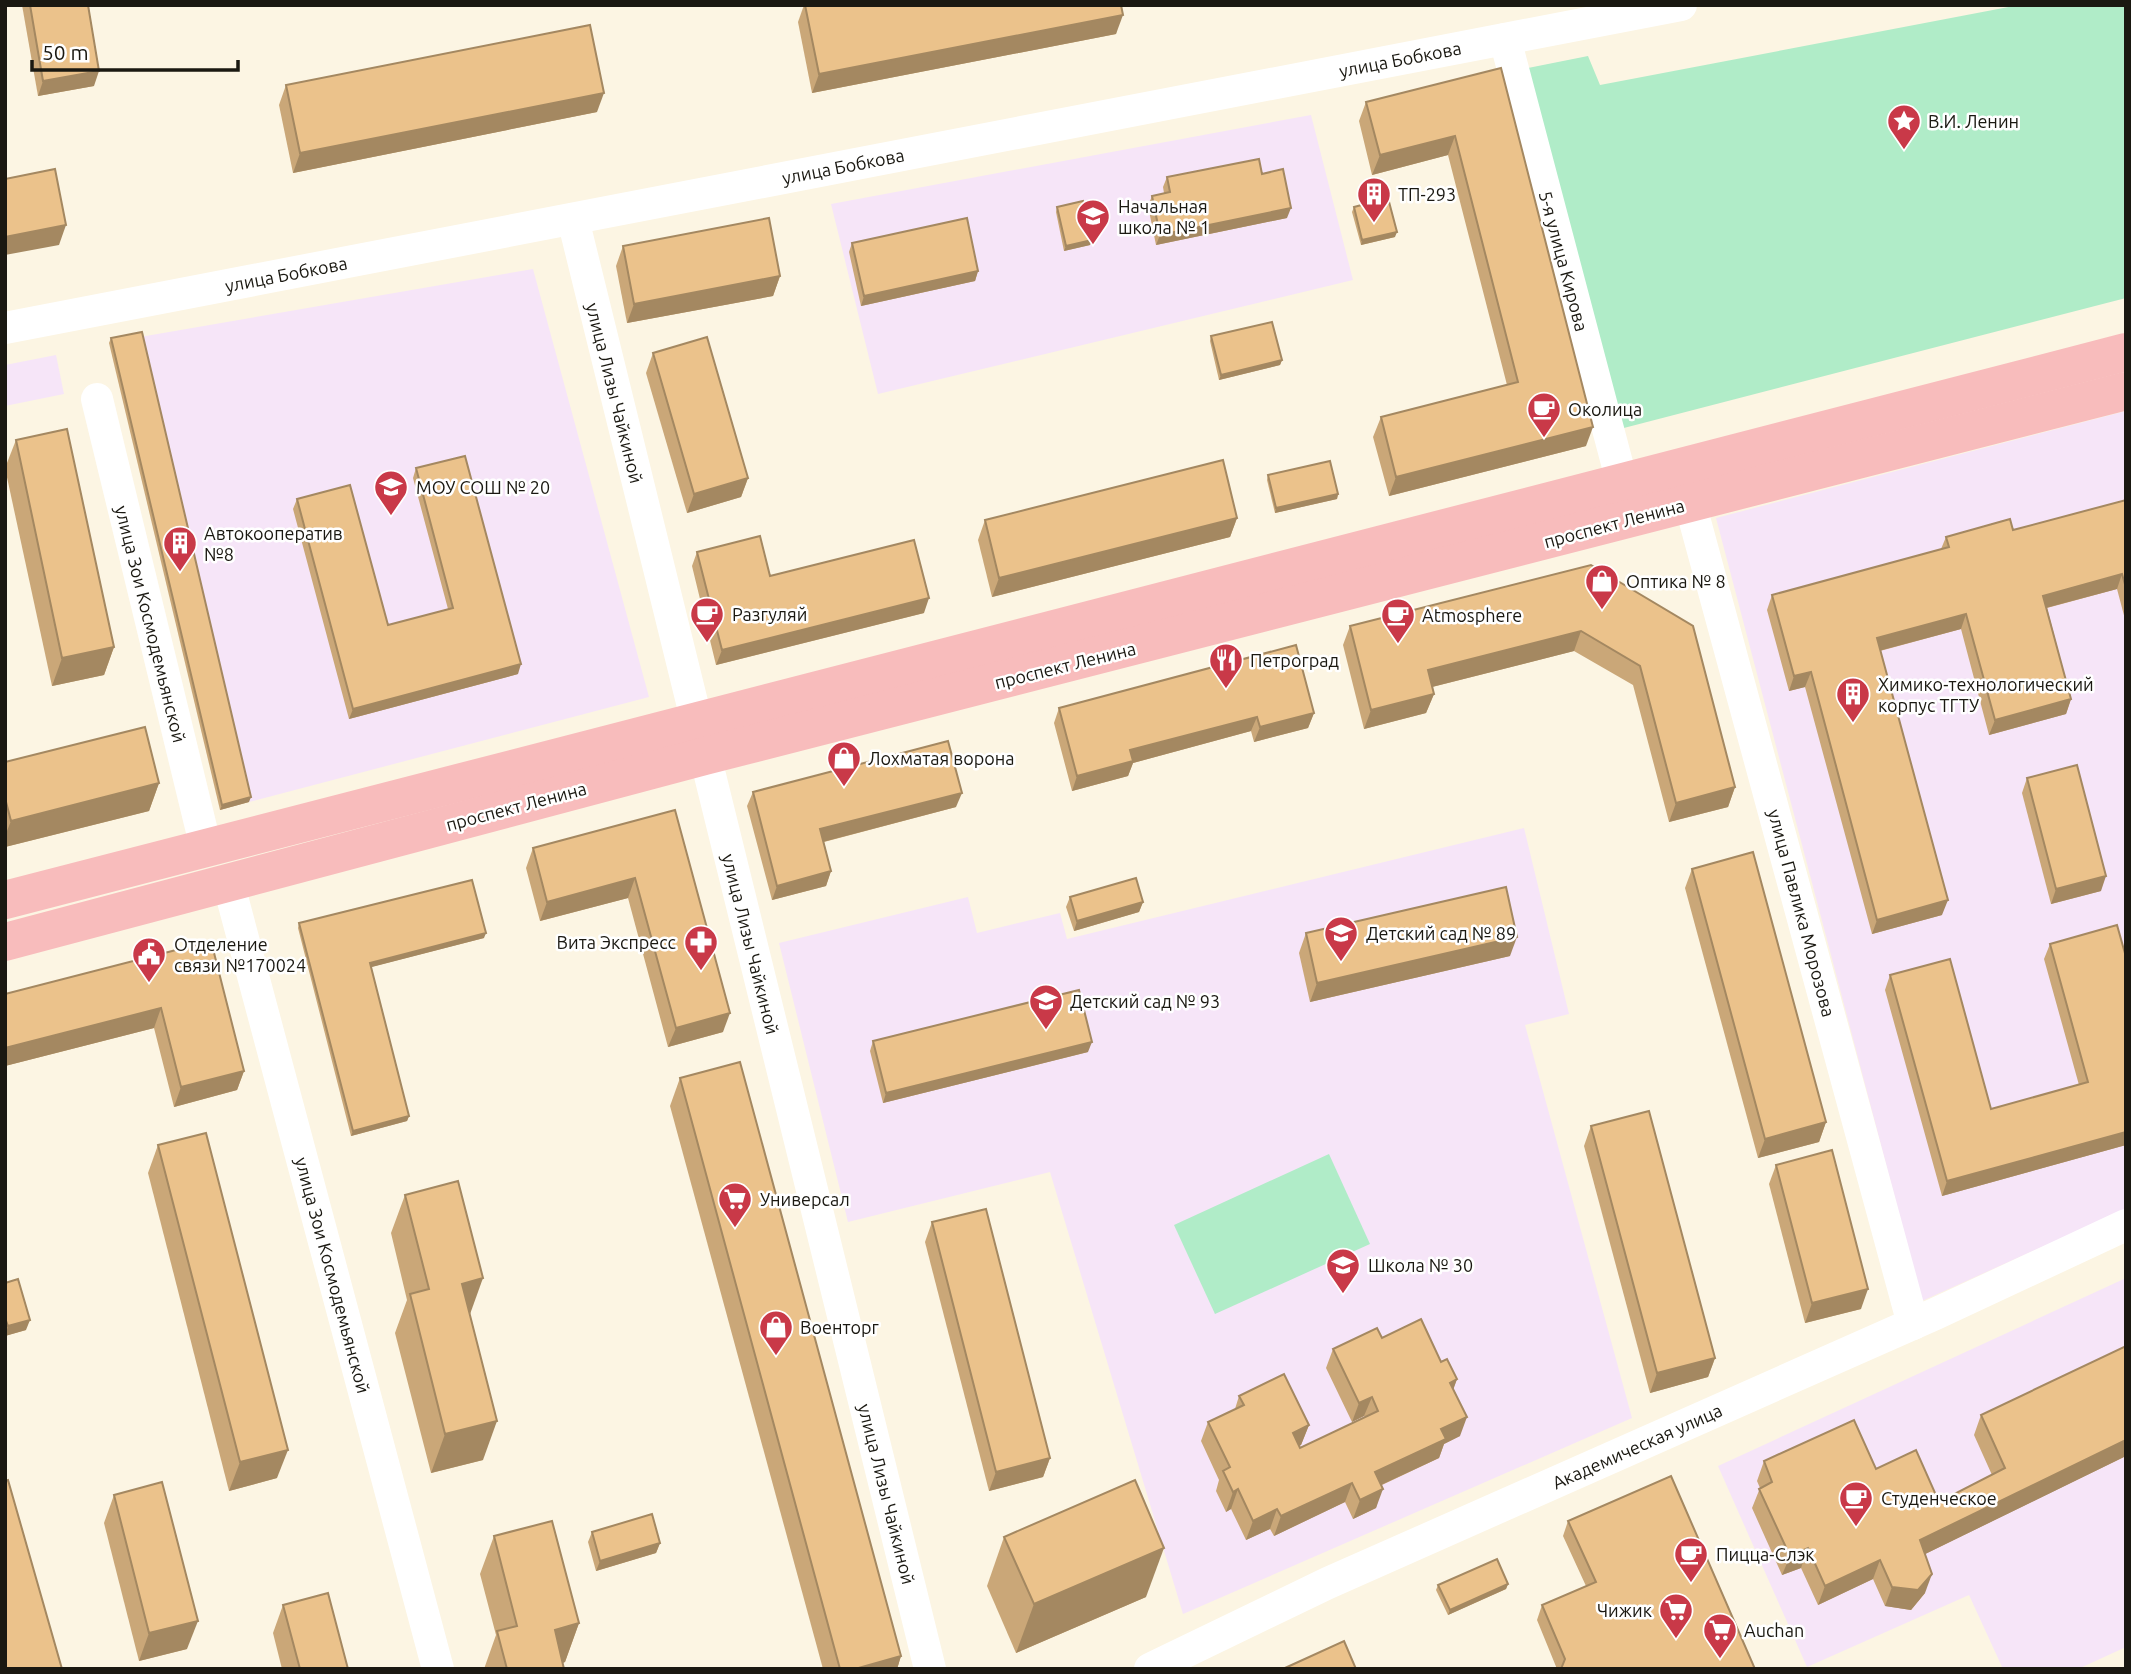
<svg xmlns="http://www.w3.org/2000/svg" width="2131" height="1674" font-family="Ubuntu,sans-serif">
<style>
.education{fill:#f6e5f8}
.green{fill:#b0ecc8}
.lines{fill:none;stroke-linecap:round;stroke-linejoin:round}
.minor{stroke:#fff;stroke-width:32}
.primary{stroke:#f8bcbc;stroke-width:38}
.wall{fill:#caa778}
.shaded-wall{fill:#a48861}
.building{fill:#ebc28b;stroke:#a48861;stroke-width:2}
.labels{text-anchor:middle;dominant-baseline:central;stroke-width:5;stroke-linejoin:round;paint-order:stroke}
.street-label{font-size:18px;fill:#1a1811;stroke:#fff}
.poi-label{font-size:18px;fill:#1a1811;stroke:#fff;text-anchor:start}
</style>
<rect width="100%" height="100%" fill="#fcf5e3"/>
<g class="education">
<path d="M1311,115L1353,280L878,394L831,204Z"/>
<path d="M533,269L649,697L249,802L140,337Z"/>
<path d="M56,355L64,394L5,406V365Z"/>
<path d="M2126,411V1209L1922,1301L1716,518Z"/>
<path d="M1524,828L1569,1014L1525,1025L1632,1418L1183,1614L1050,1172L848,1222L779,943L968,897L977,933L1060,913L1067,939Z"/>
<path d="M2126,1278V1647L2078,1669H2003L1969,1595L1807,1667L1718,1466Z"/>
</g>
<g class="green">
<path d="M2019,5H2126V298L1620,429L1528,68L1588,56L1600,85Z"/>
<path d="M1329,1154L1370,1244L1215,1314L1174,1225Z"/>
</g>
<g class="lines">
<g class="minor">
<path d="M1505,39L1622,482"/>
<path d="M573,219L930,1669"/>
<path d="M5,328L1681,5"/>
<path d="M97,399L206,848"/>
<path d="M1690,503L1913,1324"/>
<path d="M228,882L438,1669"/>
<path d="M1150,1669L1328,1583L1935,1314L2126,1225"/>
</g>
<g class="primary">
<path d="M5,900L2126,352"/>
<path d="M5,942L705,756L2126,391"/>
</g>
</g>
<g class="wall">
<path d="M22,5H88L94,86L38,96Z"/>
<path d="M804,5H1121L1116,34L812,93L798,22Z"/>
<path d="M1501,68L1586,446L1389,496L1373,437L1381,417L1507,385L1448,155L1372,175L1359,121L1366,102Z"/>
<path d="M286,85L597,112L293,173L279,105Z"/>
<path d="M1262,174L1287,218L1156,245L1148,206L1152,196L1164,193L1163,187L1167,177Z"/>
<path d="M1057,207L1092,240L1090,245L1064,251L1056,212Z"/>
<path d="M1354,207L1395,237L1361,245L1352,212Z"/>
<path d="M852,243L978,271L975,281L861,306L849,252Z"/>
<path d="M623,246L780,276L773,296L627,323L616,266Z"/>
<path d="M1211,336L1282,360L1280,365L1219,380L1210,341Z"/>
<path d="M111,338L249,802L220,810L109,343Z"/>
<path d="M653,353L748,478L741,497L687,513L646,373Z"/>
<path d="M16,440L114,647L104,675L52,686L5,468Z"/>
<path d="M416,468L518,674L349,719L293,509L297,499L388,625L448,609L413,478Z"/>
<path d="M1268,475L1338,494L1337,499L1275,513L1267,480Z"/>
<path d="M2126,500V623L2117,589L2047,608L2071,699L2066,714L1989,735L1961,629L1880,651L1942,915L1872,934L1805,687L1789,691L1767,610L1772,595L1941,549L1946,537L2013,530Z"/>
<path d="M1237,518L1230,537L992,597L978,540L985,520Z"/>
<path d="M697,552L770,576L924,613L716,665L692,566Z"/>
<path d="M1591,565L1735,787L1728,807L1669,822L1633,685L1574,651L1432,687L1434,694L1426,713L1364,729L1343,645L1350,626Z"/>
<path d="M1059,708L1314,713L1308,728L1254,742L1251,731L1133,763L1128,776L1072,791L1054,723Z"/>
<path d="M5,762L159,783L149,811L5,847Z"/>
<path d="M2027,778L2101,891L2051,904L2022,793Z"/>
<path d="M753,792L956,807L824,842L831,871L826,886L772,900L747,806Z"/>
<path d="M675,810L723,1032L668,1047L628,898L540,921L526,868L533,848Z"/>
<path d="M1692,869L1826,1122L1819,1142L1758,1158L1685,888Z"/>
<path d="M1070,897L1143,902L1139,912L1074,931L1066,907Z"/>
<path d="M299,923L484,938L371,967L409,1116L407,1121L351,1136L298,928Z"/>
<path d="M1306,933L1510,956L1310,1002L1299,953Z"/>
<path d="M211,941L244,1071L237,1090L174,1107L154,1028L5,1066Z"/>
<path d="M2050,944L2126,1145L1942,1196L1885,990L1890,975L1991,1109L2079,1085L2044,959Z"/>
<path d="M873,1041L1088,1052L883,1103L870,1051Z"/>
<path d="M680,1078L901,1656L897,1669H823L670,1106Z"/>
<path d="M1591,1126L1715,1358L1708,1377L1650,1393L1584,1146Z"/>
<path d="M158,1145L277,1478L229,1491L148,1173Z"/>
<path d="M1776,1165L1861,1309L1805,1323L1769,1184Z"/>
<path d="M405,1195L483,1460L431,1473L395,1333L407,1300L391,1233Z"/>
<path d="M932,1222L1050,1458L1043,1477L989,1491L925,1242Z"/>
<path d="M5,1283L26,1330L5,1336Z"/>
<path d="M1382,1338L1441,1362L1457,1379L1453,1389L1460,1436L1444,1444L1439,1458L1382,1485L1376,1508L1353,1519L1345,1502L1274,1536L1270,1529L1246,1540L1231,1509L1226,1512L1216,1491L1219,1480L1201,1441L1208,1422L1235,1409L1239,1396L1309,1425L1301,1445L1299,1446L1300,1448L1365,1417L1364,1416L1352,1422L1326,1368L1333,1349Z"/>
<path d="M2126,1346V1456L1925,1554V1593L1911,1610L1885,1606L1873,1579L1818,1605L1801,1568L1782,1575L1752,1508L1760,1488L1757,1481L1764,1461L1876,1469L1939,1502L1992,1475L1974,1435L1981,1415Z"/>
<path d="M114,1495L187,1649L139,1661L104,1523Z"/>
<path d="M1568,1521L1755,1669H1557L1537,1620L1542,1605L1586,1586L1563,1536Z"/>
<path d="M592,1532L660,1543L656,1553L596,1571L588,1542Z"/>
<path d="M494,1536L579,1623L565,1662L563,1663L564,1669H484L496,1635L480,1574Z"/>
<path d="M1004,1537L1146,1597L1016,1653L987,1586Z"/>
<path d="M1508,1584L1506,1589L1448,1615L1436,1590L1438,1585Z"/>
<path d="M283,1605L348,1669H282L273,1633Z"/>
</g>
<g class="shaded-wall">
<path d="M1123,15L1116,34L812,93L819,74Z"/>
<path d="M99,71L94,86L38,96L43,81Z"/>
<path d="M604,93L597,112L293,173L300,153Z"/>
<path d="M1455,136L1448,155L1372,175L1380,155Z"/>
<path d="M1291,208L1287,218L1156,245L1160,235Z"/>
<path d="M66,225L59,245L5,255V237Z"/>
<path d="M1397,232L1395,237L1361,245L1362,240Z"/>
<path d="M1092,240L1090,245L1064,251L1066,246Z"/>
<path d="M978,271L975,281L861,306L864,296Z"/>
<path d="M780,276L773,296L627,323L634,304Z"/>
<path d="M1282,360L1280,365L1219,380L1221,375Z"/>
<path d="M1593,427L1586,446L1389,496L1396,477Z"/>
<path d="M748,478L741,497L687,513L694,494Z"/>
<path d="M1338,494L1337,499L1275,513L1276,508Z"/>
<path d="M1237,518L1230,537L992,597L999,578Z"/>
<path d="M2122,574L2117,589L2038,610L2043,596Z"/>
<path d="M929,598L924,613L716,665L722,650Z"/>
<path d="M1966,614L1961,629L1871,653L1877,638Z"/>
<path d="M1581,631L1574,651L1420,690L1428,670Z"/>
<path d="M114,647L104,675L52,686L62,658Z"/>
<path d="M521,664L518,674L349,719L353,709Z"/>
<path d="M1811,672L1805,687L1789,691L1794,676Z"/>
<path d="M1434,694L1426,713L1364,729L1371,710Z"/>
<path d="M2071,699L2066,714L1989,735L1995,720Z"/>
<path d="M1314,713L1308,728L1254,742L1260,727Z"/>
<path d="M1257,717L1251,731L1133,763L1128,776L1072,791L1077,776L1130,750Z"/>
<path d="M159,783L149,811L5,847V836L11,821Z"/>
<path d="M1735,787L1728,807L1669,822L1676,803Z"/>
<path d="M962,793L956,807L815,844L820,829Z"/>
<path d="M251,797L249,802L220,810L222,805Z"/>
<path d="M831,871L826,886L772,900L777,886Z"/>
<path d="M2106,876L2101,891L2051,904L2056,889Z"/>
<path d="M635,878L628,898L540,921L547,902Z"/>
<path d="M1948,900L1942,915L1872,934L1877,920Z"/>
<path d="M1143,902L1139,912L1074,931L1077,921Z"/>
<path d="M486,933L484,938L368,968L370,963Z"/>
<path d="M1517,937L1510,956L1310,1002L1317,983Z"/>
<path d="M161,1008L154,1028L5,1066V1048Z"/>
<path d="M730,1013L723,1032L668,1047L676,1028Z"/>
<path d="M1092,1042L1088,1052L883,1103L886,1093Z"/>
<path d="M244,1071L237,1090L174,1107L181,1087Z"/>
<path d="M409,1116L407,1121L351,1136L353,1131Z"/>
<path d="M1826,1122L1819,1142L1758,1158L1765,1139Z"/>
<path d="M2126,1132V1145L1942,1196L1947,1181Z"/>
<path d="M483,1278L469,1317L462,1284Z"/>
<path d="M1868,1289L1861,1309L1805,1323L1812,1303Z"/>
<path d="M30,1320L26,1330L5,1336L8,1326Z"/>
<path d="M1715,1358L1708,1377L1650,1393L1657,1373Z"/>
<path d="M1457,1379L1450,1399V1383Z"/>
<path d="M1372,1397L1364,1416L1352,1422L1359,1403Z"/>
<path d="M1467,1417L1460,1436L1444,1444L1439,1458L1368,1491L1375,1472L1441,1429Z"/>
<path d="M497,1421L483,1460L431,1473L445,1434Z"/>
<path d="M1309,1425L1301,1445L1286,1452L1293,1433Z"/>
<path d="M2126,1440V1456L1913,1560L1920,1540Z"/>
<path d="M288,1450L277,1478L229,1491L240,1462Z"/>
<path d="M1050,1458L1043,1477L989,1491L996,1472Z"/>
<path d="M1352,1483L1345,1502L1274,1536L1281,1516Z"/>
<path d="M1238,1489L1231,1509L1226,1512L1233,1492Z"/>
<path d="M1383,1489L1376,1508L1353,1519L1360,1500Z"/>
<path d="M1277,1509L1270,1529L1246,1540L1253,1521Z"/>
<path d="M660,1543L656,1553L596,1571L600,1561Z"/>
<path d="M1164,1548L1146,1597L1016,1653L1034,1604Z"/>
<path d="M1808,1548L1801,1568L1782,1575L1790,1556Z"/>
<path d="M1880,1560L1873,1579L1818,1605L1825,1586Z"/>
<path d="M1932,1574L1925,1593L1911,1610L1885,1606L1892,1587Z"/>
<path d="M1508,1584L1506,1589L1448,1615L1450,1610Z"/>
<path d="M198,1621L187,1649L139,1661L149,1633Z"/>
<path d="M579,1623L565,1662L540,1669L555,1630Z"/>
<path d="M901,1656L897,1669H855Z"/>
</g>
<g class="building">
<path d="M30,5H88L99,71L43,81Z"/>
<path d="M805,5H1121L1123,15L819,74Z"/>
<path d="M590,25L604,93L300,153L286,85Z"/>
<path d="M1501,68L1593,427L1396,477L1381,417L1518,382L1455,136L1380,155L1366,102Z"/>
<path d="M1259,159L1262,174L1283,169L1291,208L1160,235L1152,196L1170,192L1167,177Z"/>
<path d="M55,169L66,225L5,237V179Z"/>
<path d="M1388,198L1397,232L1362,240L1354,207Z"/>
<path d="M1083,201L1092,240L1066,246L1057,207Z"/>
<path d="M769,218L780,276L634,304L623,246Z"/>
<path d="M967,218L978,271L864,296L852,243Z"/>
<path d="M1272,322L1282,360L1221,375L1211,336Z"/>
<path d="M142,332L251,797L222,805L111,338Z"/>
<path d="M707,337L748,478L694,494L653,353Z"/>
<path d="M67,429L114,647L62,658L16,440Z"/>
<path d="M465,456L521,664L353,709L297,499L350,485L388,625L453,608L416,468Z"/>
<path d="M1223,460L1237,518L999,578L985,520Z"/>
<path d="M1330,461L1338,494L1276,508L1268,475Z"/>
<path d="M2126,500V588L2122,574L2043,596L2071,699L1995,720L1966,614L1877,638L1948,900L1877,920L1811,672L1794,676L1772,595L1949,547L1946,537L2010,519L2013,530Z"/>
<path d="M760,536L770,576L914,540L929,598L722,650L697,552Z"/>
<path d="M1591,565L1693,626L1735,787L1676,803L1640,666L1581,631L1428,670L1434,694L1371,710L1350,626Z"/>
<path d="M1296,645L1314,713L1260,727L1257,717L1130,750L1133,761L1077,776L1059,708Z"/>
<path d="M145,727L159,783L11,821L5,798V762Z"/>
<path d="M948,741L962,793L820,829L831,871L777,886L753,792Z"/>
<path d="M2077,765L2106,876L2056,889L2027,778Z"/>
<path d="M675,810L730,1013L676,1028L635,878L547,902L533,848Z"/>
<path d="M1753,852L1826,1122L1765,1139L1692,869Z"/>
<path d="M1136,878L1143,902L1077,921L1070,897Z"/>
<path d="M472,880L486,933L370,963L409,1116L353,1131L299,923Z"/>
<path d="M1506,887L1517,937L1317,983L1306,933Z"/>
<path d="M2117,925L2126,957V1132L1947,1181L1890,975L1950,959L1991,1109L2088,1082L2050,944Z"/>
<path d="M211,941L244,1071L181,1087L161,1008L5,1048V994Z"/>
<path d="M1079,990L1092,1042L886,1093L873,1041Z"/>
<path d="M740,1062L901,1656L855,1669H840L680,1078Z"/>
<path d="M1649,1111L1715,1358L1657,1373L1591,1126Z"/>
<path d="M206,1133L288,1450L240,1462L158,1145Z"/>
<path d="M1832,1150L1868,1289L1812,1303L1776,1165Z"/>
<path d="M458,1181L483,1278L462,1284L497,1421L445,1434L410,1294L429,1289L405,1195Z"/>
<path d="M986,1209L1050,1458L996,1472L932,1222Z"/>
<path d="M18,1279L30,1320L8,1326L5,1318V1283Z"/>
<path d="M1421,1319L1441,1362L1447,1359L1457,1379L1450,1383L1467,1417L1441,1429L1446,1439L1375,1472L1383,1489L1360,1500L1352,1483L1281,1516L1277,1509L1253,1521L1238,1489L1233,1492L1223,1471L1230,1467L1208,1422L1244,1405L1239,1396L1284,1374L1309,1425L1293,1433L1300,1448L1378,1411L1372,1397L1359,1403L1333,1349L1377,1328L1382,1338Z"/>
<path d="M2126,1346V1440L1920,1540L1932,1574L1918,1590L1892,1587L1880,1560L1825,1586L1808,1548L1790,1556L1759,1489L1772,1482L1764,1461L1854,1420L1876,1469L1916,1450L1939,1502L2005,1468L1981,1415Z"/>
<path d="M1671,1476L1755,1669H1561L1565,1659L1542,1605L1596,1582L1568,1521Z"/>
<path d="M8,1480L62,1669H5V1481Z"/>
<path d="M1135,1480L1164,1548L1034,1604L1004,1537Z"/>
<path d="M162,1482L198,1621L149,1633L114,1495Z"/>
<path d="M652,1514L660,1543L600,1561L592,1532Z"/>
<path d="M552,1521L579,1623L555,1630L564,1669H507L497,1631L517,1626L494,1536Z"/>
<path d="M1497,1559L1508,1584L1450,1610L1438,1585Z"/>
<path d="M328,1593L348,1669H300L283,1605Z"/>
<path d="M1344,1641L1356,1669H1285V1668Z"/>
</g>
<defs>
<g id="sight-pin" transform="scale(1.75)"><path d="M0 17L-7.5 6A9.5 9.5 0 1 1 7.5 6Z" fill="#c93948" stroke="#fff"/><path d="M0-6L1.8-2.2L6-1.7L2.9 1.2L3.7 5.4L0 3.3L-3.7 5.4L-2.9 1.2L-6-1.7L-1.8-2.2Z" fill="#fff"/></g>
<g id="building-pin" transform="scale(1.75)"><path d="M0 17L-7.5 6A9.5 9.5 0 1 1 7.5 6Z" fill="#c93948" stroke="#fff"/><path d="M-4-6H4V6H1V3H-1V6H-4ZM-2.5-4.3h1.7v1.8h-1.7ZM.8-4.3h1.7v1.8H.8ZM-2.5-1h1.7V.8h-1.7ZM.8-1h1.7V.8H.8Z" fill="#fff"/></g>
<g id="school-pin" transform="scale(1.75)"><path d="M0 17L-7.5 6A9.5 9.5 0 1 1 7.5 6Z" fill="#c93948" stroke="#fff"/><path d="M0-5L7-2L0 1L-7-2ZM-4 1L0 2.5L4 1V4Q0 6-4 4Z" fill="#fff"/></g>
<g id="cafe-pin" transform="scale(1.75)"><path d="M0 17L-7.5 6A9.5 9.5 0 1 1 7.5 6Z" fill="#c93948" stroke="#fff"/><path d="M-5.5-4.5H6V0H3Q3 3.5 0 3.5H-2.5Q-5.5 3.5-5.5 0ZM3-3.2v2h1.7v-2ZM-6 4.5H4V6H-6Z" fill="#fff"/></g>
<g id="shop-pin" transform="scale(1.75)"><path d="M0 17L-7.5 6A9.5 9.5 0 1 1 7.5 6Z" fill="#c93948" stroke="#fff"/><path d="M-5-2.5h2.3a2.7 3.5 0 0 1 5.4 0H5L5.5 6h-11ZM-1.5-2.5h3a1.5 2.3 0 0 0-3 0Z" fill="#fff"/></g>
<g id="restaurant-pin" transform="scale(1.75)"><path d="M0 17L-7.5 6A9.5 9.5 0 1 1 7.5 6Z" fill="#c93948" stroke="#fff"/><path d="M-5-6h1v4h1v-4h1v4h1v-4h1v5L-1.5 .5V6h-2V.5L-5-1ZM5-6V6H3V1.5H1.5Q1.5-4 5-6Z" fill="#fff"/></g>
<g id="pharmacy-pin" transform="scale(1.75)"><path d="M0 17L-7.5 6A9.5 9.5 0 1 1 7.5 6Z" fill="#c93948" stroke="#fff"/><path d="M-2-6h4v4h4v4h-4v4h-4v-4h-4v-4h4Z" fill="#fff"/></g>
<g id="civic-pin" transform="scale(1.75)"><path d="M0 17L-7.5 6A9.5 9.5 0 1 1 7.5 6Z" fill="#c93948" stroke="#fff"/><path d="M-.6-6.5H3V-4.5H.6V-3L4-1V1h2V6H-6V1h2V-1L-.6-3ZM-1.2 2.5V6h2.4V2.5Z" fill="#fff"/></g>
<g id="supermarket-pin" transform="scale(1.75)"><path d="M0 17L-7.5 6A9.5 9.5 0 1 1 7.5 6Z" fill="#c93948" stroke="#fff"/><path d="M-6-5.5h2.5l.6 2H6L4.5 2H-2.5L-4.4-4H-6ZM-1.5 3.2a1.3 1.3 0 1 0 .1 0ZM3 3.2a1.3 1.3 0 1 0 .1 0Z" fill="#fff"/></g>
</defs>
<g fill-rule="evenodd">
<use href="#sight-pin" x="1904" y="121"/>
<use href="#building-pin" x="1374" y="194"/>
<use href="#school-pin" x="1093" y="216"/>
<use href="#cafe-pin" x="1544" y="409"/>
<use href="#school-pin" x="391" y="487"/>
<use href="#building-pin" x="180" y="543"/>
<use href="#shop-pin" x="1602" y="581"/>
<use href="#cafe-pin" x="707" y="614"/>
<use href="#cafe-pin" x="1398" y="615"/>
<use href="#restaurant-pin" x="1226" y="660"/>
<use href="#building-pin" x="1853" y="694"/>
<use href="#shop-pin" x="844" y="758"/>
<use href="#school-pin" x="1341" y="933"/>
<use href="#pharmacy-pin" x="701" y="942"/>
<use href="#civic-pin" x="149" y="954"/>
<use href="#school-pin" x="1046" y="1001"/>
<use href="#supermarket-pin" x="735" y="1199"/>
<use href="#school-pin" x="1343" y="1265"/>
<use href="#shop-pin" x="776" y="1327"/>
<use href="#cafe-pin" x="1856" y="1498"/>
<use href="#cafe-pin" x="1691" y="1554"/>
<use href="#supermarket-pin" x="1676" y="1610"/>
<use href="#supermarket-pin" x="1720" y="1630"/>
</g>
<g class="labels">
<g class="street-label">
<text transform="translate(1400 59) rotate(-11)">улица Бобкова</text>
<text transform="translate(843 166) rotate(-11)">улица Бобкова</text>
<text transform="translate(1564 261) rotate(75)">5-я улица Кирова</text>
<text transform="translate(286 274) rotate(-11)">улица Бобкова</text>
<text transform="translate(615 393) rotate(76)">улица Лизы Чайкиной</text>
<text transform="translate(1614 523) rotate(-15)">проспект Ленина</text>
<text transform="translate(151 624) rotate(76)">улица Зои Космодемьянской</text>
<text transform="translate(1065 665) rotate(-14)">проспект Ленина</text>
<text transform="translate(516 806) rotate(-15)">проспект Ленина</text>
<text transform="translate(1802 913) rotate(75)">улица Павлика Морозова</text>
<text transform="translate(751 944) rotate(76)">улица Лизы Чайкиной</text>
<text transform="translate(333 1275) rotate(75)">улица Зои Космодемьянской</text>
<text transform="translate(1637 1446) rotate(-24)">Академическая улица</text>
<text transform="translate(887 1494) rotate(76)">улица Лизы Чайкиной</text>
</g>
<g class="poi-label">
<text x="1928" y="121">В.И. Ленин</text>
<text x="1398" y="194">ТП-293</text>
<text x="1118" y="206">Начальная<tspan x="1118" dy="21">школа № 1</tspan></text>
<text x="1568" y="409">Околица</text>
<text x="416" y="487">МОУ СОШ № 20</text>
<text x="204" y="533">Автокооператив<tspan x="204" dy="21">№8</tspan></text>
<text x="1626" y="581">Оптика № 8</text>
<text x="732" y="614">Разгуляй</text>
<text x="1422" y="615">Atmosphere</text>
<text x="1250" y="660">Петроград</text>
<text x="1878" y="684">Химико-технологический<tspan x="1878" dy="21">корпус ТГТУ</tspan></text>
<text x="868" y="758">Лохматая ворона</text>
<text x="1366" y="933">Детский сад № 89</text>
<text x="676" y="942" text-anchor="end">Вита Экспресс</text>
<text x="174" y="944">Отделение<tspan x="174" dy="21">связи №170024</tspan></text>
<text x="1070" y="1001">Детский сад № 93</text>
<text x="760" y="1199">Универсал</text>
<text x="1368" y="1265">Школа № 30</text>
<text x="800" y="1327">Военторг</text>
<text x="1881" y="1498">Студенческое</text>
<text x="1716" y="1554">Пицца-Слэк</text>
<text x="1652" y="1610" text-anchor="end">Чижик</text>
<text x="1744" y="1630">Auchan</text>
</g>
</g>
<rect width="2131" height="1674" fill="none" stroke="#1a1811" stroke-width="14"/>
<path d="M32 60v10h206v-10" fill="none" stroke="#1a1811" stroke-width="3.5"/>
<text x="42" y="60" font-size="21" fill="#1a1811" stroke="#ffffff" stroke-width="5" paint-order="stroke">50 m</text>
</svg>
